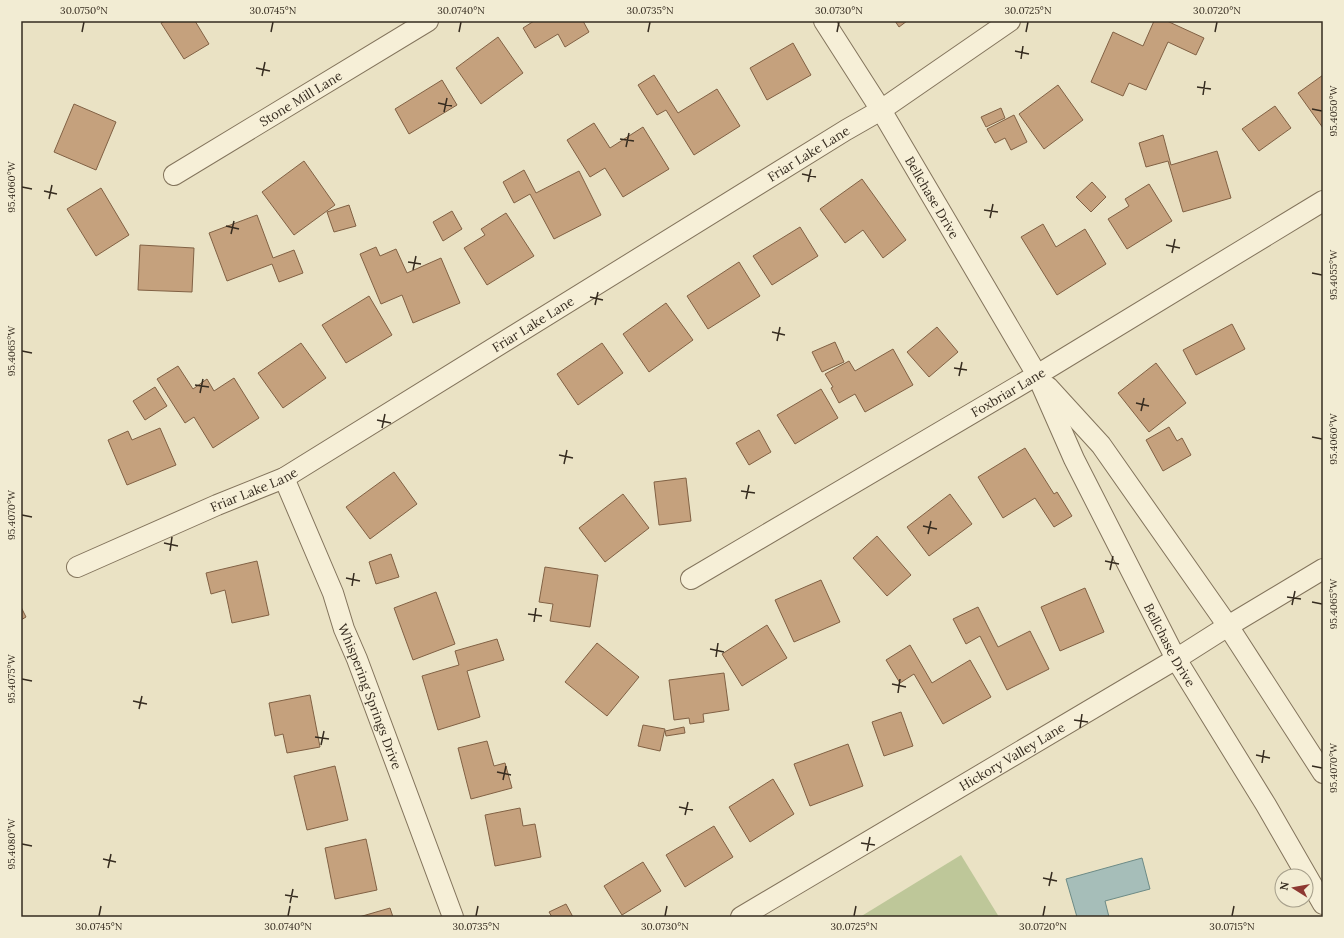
<svg xmlns="http://www.w3.org/2000/svg" width="1344" height="938" font-family="Lora,serif">
<style>
.green{fill:#bec799}
.water{fill:#a6beb9;stroke:#6d8b86}
.building{fill:#c5a17d;stroke:#816144}
.lines{fill:none;stroke-linecap:round;stroke-linejoin:round}
.minor-casing{stroke:#83745c;stroke-width:22}
.minor{stroke:#f6efd7;stroke-width:20}
.ticks{fill:none;stroke:#352b1f;stroke-width:1.5}
.labels{text-anchor:middle;dominant-baseline:central;stroke-width:4;stroke-linejoin:round;paint-order:stroke}
.street-label{font-size:13px;fill:#352b1f;stroke:#f2ecd3}
.neatline{fill:none;stroke:#352b1f;stroke-width:1.5}
.ticks-label{font-size:10px;text-anchor:middle;fill:#352b1f}
</style>
<rect width="100%" height="100%" fill="#eae2c4"/>
<path class="green" d="M961,855L999,917H860Z"/>
<path class="water" d="M1142,858L1150,889L1105,901L1109,917H1077L1066,879Z"/>
<g class="building">
<path d="M165,21H195L209,44L184,59L161,23Z"/>
<path d="M534,21H583L589,32L565,47L558,34L535,48L523,28Z"/>
<path d="M895,21H907L899,27Z"/>
<path d="M1154,21H1167L1204,38L1196,55L1168,42L1146,90L1129,83L1123,96L1091,82L1113,32L1143,46Z"/>
<path d="M498,37L523,73L481,104L456,68Z"/>
<path d="M793,43L811,75L767,100L750,68Z"/>
<path d="M654,75L678,113L717,89L740,126L694,155L666,110L657,115L638,85Z"/>
<path d="M1323,75V128L1298,93Z"/>
<path d="M442,80L457,105L409,134L395,109Z"/>
<path d="M1058,85L1083,120L1044,149L1019,114Z"/>
<path d="M74,104L116,122L96,170L54,152Z"/>
<path d="M1275,106L1291,128L1259,151L1242,129Z"/>
<path d="M1001,108L1005,118L986,127L981,117Z"/>
<path d="M1014,115L1027,142L1011,150L1005,138L995,143L987,129Z"/>
<path d="M594,123L610,148L643,127L669,169L623,197L605,168L590,177L567,140Z"/>
<path d="M1163,135L1171,165L1217,151L1231,198L1183,212L1168,161L1146,167L1139,143Z"/>
<path d="M304,161L335,205L294,235L262,192Z"/>
<path d="M524,170L536,193L579,171L601,215L554,239L530,194L514,203L503,182Z"/>
<path d="M862,179L906,240L883,258L863,230L845,243L820,209Z"/>
<path d="M1092,182L1106,197L1091,212L1076,197Z"/>
<path d="M1149,184L1172,221L1127,249L1108,219L1129,206L1125,199Z"/>
<path d="M101,188L129,235L96,256L67,209Z"/>
<path d="M349,205L356,226L334,232L327,212Z"/>
<path d="M452,211L462,229L443,241L433,222Z"/>
<path d="M506,213L534,256L487,285L464,248L485,235L481,229Z"/>
<path d="M257,215L273,258L294,250L303,273L279,282L272,264L227,281L209,233Z"/>
<path d="M1043,224L1056,247L1085,229L1106,264L1057,295L1021,237Z"/>
<path d="M800,227L818,256L772,285L753,256Z"/>
<path d="M140,245L194,248L192,292L138,290Z"/>
<path d="M376,247L380,256L396,249L407,273L441,258L460,303L413,323L402,295L381,304L360,254Z"/>
<path d="M739,262L760,296L708,329L687,296Z"/>
<path d="M369,296L392,335L346,363L322,325Z"/>
<path d="M666,303L693,340L649,372L623,334Z"/>
<path d="M1232,324L1245,349L1196,375L1183,350Z"/>
<path d="M937,327L958,352L929,377L907,352Z"/>
<path d="M835,342L844,362L822,372L812,352Z"/>
<path d="M301,343L326,378L283,408L258,373Z"/>
<path d="M602,343L623,373L578,405L557,374Z"/>
<path d="M893,349L913,385L865,412L855,394L839,403L831,388L833,387L825,374L849,361L855,371Z"/>
<path d="M1156,363L1186,403L1149,432L1118,393Z"/>
<path d="M178,366L193,389L207,379L214,391L234,378L259,418L213,448L194,417L185,423L157,379Z"/>
<path d="M155,387L167,406L145,420L133,401Z"/>
<path d="M821,389L838,418L795,444L777,415Z"/>
<path d="M1169,427L1177,441L1182,438L1191,455L1163,471L1146,440Z"/>
<path d="M160,428L176,465L127,485L108,440L128,431L132,440Z"/>
<path d="M759,430L771,452L749,465L736,443Z"/>
<path d="M1025,448L1054,494L1057,492L1072,516L1054,527L1035,498L1003,518L978,477Z"/>
<path d="M394,472L417,504L370,539L346,507Z"/>
<path d="M686,478L691,521L659,525L654,482Z"/>
<path d="M623,494L649,528L605,562L579,528Z"/>
<path d="M950,494L972,524L929,556L907,527Z"/>
<path d="M877,536L911,575L887,596L853,558Z"/>
<path d="M391,554L399,577L376,584L369,562Z"/>
<path d="M257,561L269,615L232,623L225,590L211,594L206,573Z"/>
<path d="M545,567L598,575L590,627L550,621L553,604L539,602Z"/>
<path d="M821,580L840,622L794,642L775,600Z"/>
<path d="M1085,588L1104,632L1060,651L1041,607Z"/>
<path d="M436,592L455,644L413,660L394,608Z"/>
<path d="M21,607L26,617L21,620Z"/>
<path d="M978,607L998,647L1030,631L1049,669L1007,690L980,636L966,644L953,619Z"/>
<path d="M767,625L787,658L742,686L722,654Z"/>
<path d="M497,639L504,660L467,671L480,717L438,730L422,676L459,665L455,651Z"/>
<path d="M597,643L639,677L607,716L565,682Z"/>
<path d="M910,645L932,683L970,660L991,697L943,724L914,674L900,683L886,660Z"/>
<path d="M724,673L729,710L703,714L704,722L690,724L689,718L674,720L669,680Z"/>
<path d="M310,695L320,747L287,753L283,734L275,736L269,703Z"/>
<path d="M901,712L913,746L884,756L872,722Z"/>
<path d="M643,725L665,729L660,751L638,746Z"/>
<path d="M684,727L685,733L666,736L665,731Z"/>
<path d="M487,741L494,766L505,763L512,788L471,799L458,748Z"/>
<path d="M848,744L863,786L810,806L794,764Z"/>
<path d="M335,766L348,820L307,830L294,776Z"/>
<path d="M773,779L794,814L750,842L729,807Z"/>
<path d="M520,808L523,826L535,824L541,857L495,866L485,815Z"/>
<path d="M714,826L733,857L685,887L666,855Z"/>
<path d="M366,839L377,890L335,899L325,848Z"/>
<path d="M643,862L661,891L622,915L604,886Z"/>
<path d="M566,904L573,917H552L549,912Z"/>
<path d="M390,908L393,917H359Z"/>
</g>
<g class="lines">
<g class="minor-casing">
<g id="minor">
<path id="s1" d="M824,21L881,110L1037,375L1074,459L1176,659L1266,805L1323,904"/>
<path id="s2" d="M174,175L428,21"/>
<path d="M1048,387L1101,445L1228,626L1323,773"/>
<path id="s3" d="M284,478L333,593L344,629L357,659L453,917"/>
<path id="s4" d="M77,567L217,505L284,478L846,130L881,110L1010,21"/>
<path id="s5" d="M691,579L1037,375L1323,201"/>
<path id="s6" d="M741,917L1176,659L1228,626L1323,569"/>
</g>
</g>
<use href="#minor" class="minor"/>
</g>
<path class="ticks" d="M82,32L84,22M271,32L273,22M459,32L461,22M648,32L650,22M837,32L839,22M1026,32L1028,22M1215,32L1217,22M1015,51L1029,54M1021,59L1023,46M256,68L270,71M262,76L265,62M1197,87L1211,89M1203,95L1205,81M438,103L452,106M1312,109L1322,111M444,112L447,98M620,139L634,141M626,147L629,133M802,174L816,177M808,182L811,169M22,187L32,189M44,191L57,194M49,199L52,185M984,210L998,212M990,218L993,204M226,226L239,229M231,234L234,221M1166,245L1180,248M1172,253L1175,239M408,262L421,264M413,270L416,256M1312,273L1322,275M590,297L603,300M595,305L598,292M772,332L785,335M777,341L780,327M22,351L32,353M954,368L967,370M959,376L962,362M195,385L209,387M200,393L203,379M1136,403L1149,406M1141,411L1144,398M377,420L391,423M382,428L385,414M1312,437L1322,439M559,455L573,458M564,464L567,450M741,491L755,493M746,499L749,485M22,515L32,517M923,526L937,529M928,534L931,521M164,543L178,546M170,551L172,537M1105,561L1119,564M1110,570L1113,556M346,578L360,581M352,586L354,573M1287,597L1301,599M1312,602L1322,604M1292,605L1295,591M528,614L542,616M534,622L536,608M710,649L724,652M716,657L718,643M22,679L32,681M892,684L906,687M898,693L900,679M133,701L147,704M139,709L142,696M1074,720L1088,722M1080,728L1082,714M315,737L329,739M321,745L324,731M1256,755L1270,758M1262,763L1264,750M1312,766L1322,768M497,772L511,775M503,780L506,766M679,807L693,810M685,815L688,802M861,843L875,845M22,844L32,846M867,851L870,837M103,859L116,862M108,868L111,854M1043,878L1057,881M1049,886L1052,872M285,895L298,897M290,903L293,889M99,916L101,906M288,916L290,906M476,916L478,906M665,916L667,906M854,916L856,906M1043,916L1045,906M1232,916L1234,906"/>
<g class="labels">
<g class="street-label">
<text stroke="none"><textPath href="#s2" startOffset="148">Stone Mill Lane</textPath></text>
<text stroke="none"><textPath href="#s4" startOffset="842">Friar Lake Lane</textPath></text>
<text stroke="none"><textPath href="#s1" startOffset="207">Bellchase Drive</textPath></text>
<text stroke="none"><textPath href="#s4" startOffset="518">Friar Lake Lane</textPath></text>
<text stroke="none"><textPath href="#s5" startOffset="368">Foxbriar Lane</textPath></text>
<text stroke="none"><textPath href="#s4" startOffset="193">Friar Lake Lane</textPath></text>
<text stroke="none"><textPath href="#s1" startOffset="714">Bellchase Drive</textPath></text>
<text stroke="none"><textPath href="#s3" startOffset="235">Whispering Springs Drive</textPath></text>
<text stroke="none"><textPath href="#s6" startOffset="315">Hickory Valley Lane</textPath></text>
</g>
</g>
<rect width="1344" height="938" fill="none" stroke="#f2ecd3" stroke-width="44"/>
<g transform="translate(1294 888) rotate(281)"><circle r="19" fill="#f2ecd3" stroke="#a69f8b"/>
<path d="M0-3L7 15L0 10L-7 15Z" fill="#8d3831"/>
<text y="-6" font-size="11" font-weight="bold" text-anchor="middle" fill="#352b1f">N</text>
</g>
<rect x="22" y="22" width="1300" height="894" class="neatline"/>
<g class="ticks-label">
<text x="84" y="14">30.0750°N</text>
<text x="273" y="14">30.0745°N</text>
<text x="461" y="14">30.0740°N</text>
<text x="650" y="14">30.0735°N</text>
<text x="839" y="14">30.0730°N</text>
<text x="1028" y="14">30.0725°N</text>
<text x="1217" y="14">30.0720°N</text>
<text transform="translate(1333 111) rotate(-90)" y="4">95.4050°W</text>
<text transform="translate(11 187) rotate(-90)" y="4">95.4060°W</text>
<text transform="translate(1333 275) rotate(-90)" y="4">95.4055°W</text>
<text transform="translate(11 351) rotate(-90)" y="4">95.4065°W</text>
<text transform="translate(1333 439) rotate(-90)" y="4">95.4060°W</text>
<text transform="translate(11 515) rotate(-90)" y="4">95.4070°W</text>
<text transform="translate(1333 604) rotate(-90)" y="4">95.4065°W</text>
<text transform="translate(11 679) rotate(-90)" y="4">95.4075°W</text>
<text transform="translate(1333 768) rotate(-90)" y="4">95.4070°W</text>
<text transform="translate(11 844) rotate(-90)" y="4">95.4080°W</text>
<text x="99" y="930">30.0745°N</text>
<text x="288" y="930">30.0740°N</text>
<text x="476" y="930">30.0735°N</text>
<text x="665" y="930">30.0730°N</text>
<text x="854" y="930">30.0725°N</text>
<text x="1043" y="930">30.0720°N</text>
<text x="1232" y="930">30.0715°N</text>
</g>
</svg>
